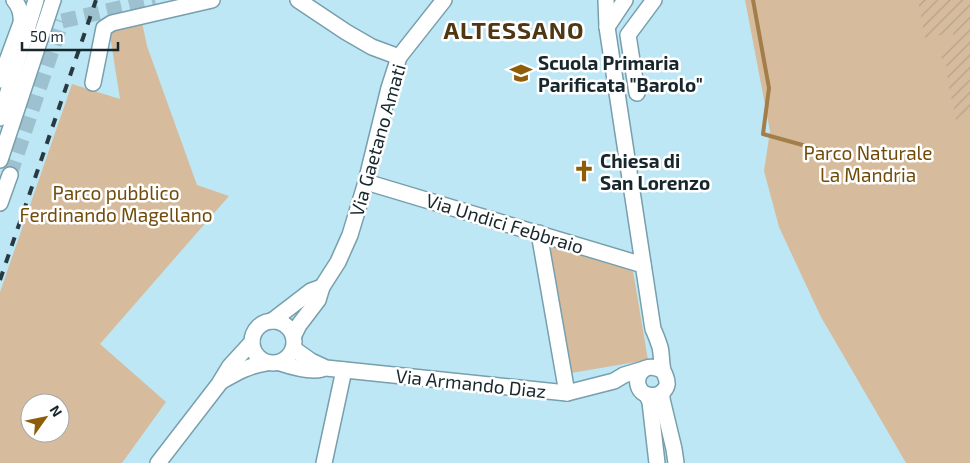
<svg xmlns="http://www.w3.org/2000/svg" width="970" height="463" font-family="'Exo 2',sans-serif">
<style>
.park{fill:#d6bc9c;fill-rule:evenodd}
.garden{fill:url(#garden-furrows)}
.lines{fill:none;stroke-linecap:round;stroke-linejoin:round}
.stream{stroke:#a37d4a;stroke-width:4}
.minor-tunnel{stroke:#9dc1ce;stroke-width:15;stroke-dasharray:15 8;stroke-linecap:butt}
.minor-casing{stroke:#779fad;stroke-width:18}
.minor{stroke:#fff;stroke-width:15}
.rail{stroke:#283a40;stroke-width:4;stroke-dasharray:9 9;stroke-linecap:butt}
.labels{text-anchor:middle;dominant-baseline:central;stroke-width:5;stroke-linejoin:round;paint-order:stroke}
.poi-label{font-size:19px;font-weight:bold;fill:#17272c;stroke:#fff;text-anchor:start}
.street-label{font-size:19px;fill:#17272c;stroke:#fff}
.park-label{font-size:19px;fill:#714b09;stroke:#fff}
.district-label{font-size:24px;font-weight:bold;letter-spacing:1px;fill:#4f3714;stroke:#fff}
</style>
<defs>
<pattern id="garden-furrows" width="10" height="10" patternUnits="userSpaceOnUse" patternTransform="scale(1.25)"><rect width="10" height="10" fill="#d6bc9c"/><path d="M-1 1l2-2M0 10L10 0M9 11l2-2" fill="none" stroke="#b7a287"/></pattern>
</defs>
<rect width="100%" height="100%" fill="#bee7f6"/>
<g class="park">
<path d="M745,0H970V463H906L821,317L779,227L764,171L770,131Z"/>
<path d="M142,22L147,46L197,185L229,196L100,344L166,402L122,463H0V292L72,84L120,99L109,29ZM30,403H60V433H30Z"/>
<path d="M553,245L633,271L648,360L571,373L544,253Z"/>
</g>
<path class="garden" d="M918,0H970V116L956,120L948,82L946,61L940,57L943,47L953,44V33L925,38Z"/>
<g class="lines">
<path class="stream" d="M753,0L769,88L763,134L824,151"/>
<g class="minor-tunnel">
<path d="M62,21L155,0"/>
<path d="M10,175L62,21"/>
</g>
<g class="minor-casing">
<g id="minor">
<path d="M298,0L346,32L372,47L399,57"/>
<path d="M606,0L607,27L612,60L653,329C656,335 658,341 660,347C662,355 661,363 663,370C665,376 668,379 667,385C666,389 663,392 660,394C655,396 650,396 645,394C629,385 641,357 663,371"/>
<path d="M607,27L625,0"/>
<path d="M0,80L21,23C22,14 20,7 14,0"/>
<path d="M93,83L104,28L112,23L212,0"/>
<path d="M637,93L628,35L654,0"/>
<path d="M0,118L36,0"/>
<path d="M0,160L53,0"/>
<path d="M366,182L643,265"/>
<path d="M0,203L10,175"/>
<path d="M539,233L567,393"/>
<circle cx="273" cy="342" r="21"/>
<path d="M272,321L311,291L322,287"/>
<path d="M294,335L299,325L318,300L322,287L338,262L350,235L366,182L389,88L399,57L444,0"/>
<path d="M294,349L311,361L326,368L567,393L614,381L624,375L644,369"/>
<path d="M280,363C292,367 311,372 322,369"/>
<path d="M222,381C236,373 250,365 266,363"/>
<path d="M662,392V399L674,449L676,463"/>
<path d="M647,395L650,402L657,463"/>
<path d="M158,463L219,384L230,366L252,342"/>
<path d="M324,463L344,370"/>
</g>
</g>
<use href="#minor" class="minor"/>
<path class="rail" d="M0,280L96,0"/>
</g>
<defs>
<g id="school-bare" transform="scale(1.725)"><path d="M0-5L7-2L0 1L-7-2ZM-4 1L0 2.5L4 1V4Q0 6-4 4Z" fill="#8d5d07" stroke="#fff" stroke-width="2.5" paint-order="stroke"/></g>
<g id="church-bare" transform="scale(1.725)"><path d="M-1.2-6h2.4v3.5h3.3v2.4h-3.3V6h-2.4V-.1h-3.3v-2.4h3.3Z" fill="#8d5d07" stroke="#fff" stroke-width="2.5" paint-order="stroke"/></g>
</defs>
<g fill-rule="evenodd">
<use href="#school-bare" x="521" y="73"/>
<use href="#church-bare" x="584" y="171"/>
</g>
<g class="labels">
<g class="poi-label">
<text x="538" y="62">Scuola Primaria<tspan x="538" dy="22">Parificata "Barolo"</tspan></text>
<text x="600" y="160">Chiesa di<tspan x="600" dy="22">San Lorenzo</tspan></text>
</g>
<g class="street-label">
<text transform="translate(377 140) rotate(-74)">Via Gaetano Amati</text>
<text transform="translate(505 223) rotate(17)">Via Undici Febbraio</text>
<text transform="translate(471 383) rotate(6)">Via Armando Diaz</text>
</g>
<g class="park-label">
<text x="868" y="152">Parco Naturale<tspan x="868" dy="22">La Mandria</tspan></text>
<text x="116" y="192">Parco pubblico<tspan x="116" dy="22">Ferdinando Magellano</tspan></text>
</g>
<g class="district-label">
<text x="514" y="29">ALTESSANO</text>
</g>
</g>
<g transform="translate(45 418) rotate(57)"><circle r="24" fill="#ffffff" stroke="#a2a9ab"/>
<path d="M0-4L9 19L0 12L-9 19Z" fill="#8d5d07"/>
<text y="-8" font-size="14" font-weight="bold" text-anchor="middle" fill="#17272c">N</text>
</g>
<path d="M22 42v8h96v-8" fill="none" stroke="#17272c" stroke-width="2.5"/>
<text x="30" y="42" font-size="15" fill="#17272c" stroke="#ffffff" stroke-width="4" paint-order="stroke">50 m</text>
</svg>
